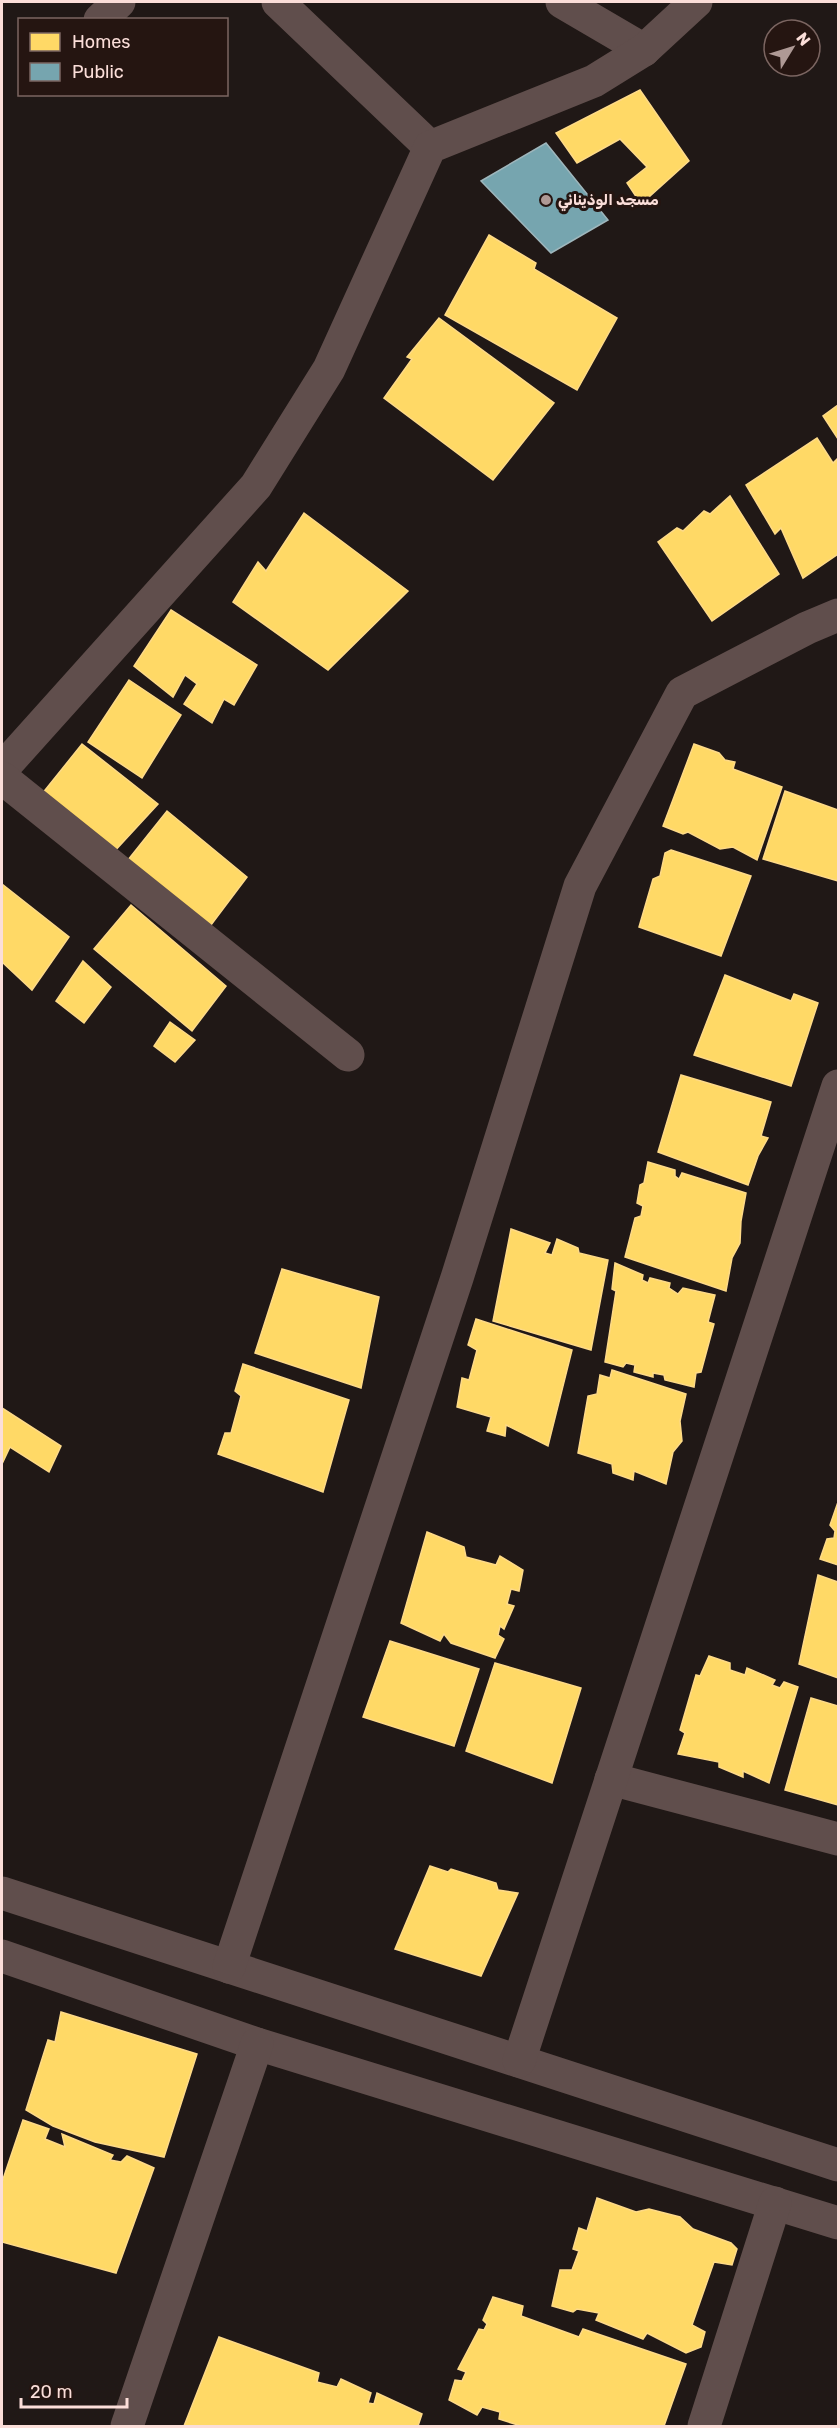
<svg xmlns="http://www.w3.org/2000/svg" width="840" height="2428" font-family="Rubik,'Noto Naskh Arabic',sans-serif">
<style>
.homes{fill:#ffd966;stroke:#feda88;stroke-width:1.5}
.public{fill:#76a5af;stroke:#9eb6bc;stroke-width:1.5}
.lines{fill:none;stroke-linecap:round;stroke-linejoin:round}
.minor{stroke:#604e4c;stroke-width:33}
.poi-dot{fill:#ae9995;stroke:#251511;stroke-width:2}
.labels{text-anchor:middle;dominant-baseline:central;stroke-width:6;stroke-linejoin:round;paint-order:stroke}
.poi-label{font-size:15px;font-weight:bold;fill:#fbded9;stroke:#251511;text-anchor:start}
</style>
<rect width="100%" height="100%" fill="#201816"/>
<g class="homes">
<path d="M640,90L689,161L641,204L627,183L647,167L620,139L577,163L556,133Z"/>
<path d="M489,235L536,263L534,269L617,318L577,390L445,315Z"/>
<path d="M439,318L554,403L493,480L384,398L412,359L407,357Z"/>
<path d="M838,405V439L823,416Z"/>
<path d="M817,438L833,463L838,458V554L803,578L781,528L775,534L746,485Z"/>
<path d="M730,496L779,574L712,621L658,542L677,528L683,531L704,511L710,514Z"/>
<path d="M304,513L408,591L328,670L233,602L258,562L266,571Z"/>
<path d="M171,610L257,665L234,705L224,699L212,723L184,704L197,684L185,675L173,697L134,666Z"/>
<path d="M129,680L181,715L142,778L88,742Z"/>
<path d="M82,744L158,804L112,854L42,794Z"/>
<path d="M694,744L719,753L725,760L735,762L733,769L782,787L757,860L733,847L720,849L688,832L683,834L663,826Z"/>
<path d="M785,791L838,810V881L763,859Z"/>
<path d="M167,811L247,877L208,929L128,860Z"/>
<path d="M671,850L751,876L721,956L639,927L653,879L660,876L665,853Z"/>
<path d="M2,884L69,937L32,990L2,962Z"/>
<path d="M131,905L226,986L192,1031L94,949Z"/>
<path d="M83,961L111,987L84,1023L56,1001Z"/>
<path d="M725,975L791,1001L794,994L818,1003L791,1086L694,1055Z"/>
<path d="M170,1022L195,1040L175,1062L154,1046Z"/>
<path d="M681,1075L771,1102L761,1136L768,1138L758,1156L748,1185L658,1152Z"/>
<path d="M648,1162L675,1170V1176L679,1179L682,1173L746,1193L741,1221L740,1243L732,1258L726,1291L625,1257L635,1218L641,1216L643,1206L637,1203L640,1185L644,1183Z"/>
<path d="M511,1229L550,1243L545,1253L552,1255L557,1239L578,1248L579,1253L608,1260L591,1350L493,1321Z"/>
<path d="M615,1263L643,1275L642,1280L648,1283L650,1278L670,1283L669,1288L678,1294L683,1288L715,1295L708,1322L714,1324L701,1372L696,1373L694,1387L665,1380L664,1375L653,1373V1377L634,1372L635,1365L626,1363L623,1367L605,1362L616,1291L612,1289Z"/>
<path d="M282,1269L379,1297L361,1388L255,1353Z"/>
<path d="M476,1319L572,1350L548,1446L506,1425L505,1436L487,1431L491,1417L457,1407L462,1378L469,1380L477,1350L468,1345Z"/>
<path d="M243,1364L349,1400L323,1492L218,1454L225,1433H231L241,1396L235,1391Z"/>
<path d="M612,1370L686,1394L680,1421L682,1441L673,1452L666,1484L634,1471L633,1480L613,1473L612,1464L578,1453L588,1396L597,1394L600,1375L610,1378Z"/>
<path d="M2,1408L61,1446L49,1472L10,1447L2,1464Z"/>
<path d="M838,1502V1565L820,1559L827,1539L834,1538L835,1531L830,1525Z"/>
<path d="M427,1532L464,1547L466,1557L496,1565L500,1556L523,1570L519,1591L511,1589L507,1604L514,1606L504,1629L500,1626L498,1635L504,1639L495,1658L451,1643L444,1634L440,1641L401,1623Z"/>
<path d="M818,1575L838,1582V1678L799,1664Z"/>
<path d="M390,1641L479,1669L454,1746L363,1717Z"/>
<path d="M709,1656L730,1663V1670L745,1675L747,1668L775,1680L772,1685L780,1688L784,1682L798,1687L769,1783L743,1771V1777L719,1767V1762L678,1754L685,1733L680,1730L696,1675L700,1676Z"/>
<path d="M495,1663L581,1688L552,1783L466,1751Z"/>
<path d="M811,1698L838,1706V1805L785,1790Z"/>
<path d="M430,1866L448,1872L451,1869L496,1883L498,1890L518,1893L481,1976L395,1949Z"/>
<path d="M61,2012L197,2054L164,2157L95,2142L53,2126L26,2110L48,2040L55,2042Z"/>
<path d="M23,2120L49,2129L45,2139L65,2147L62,2134L113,2155L110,2160L121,2162L127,2156L154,2168L116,2273L2,2242V2182Z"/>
<path d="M597,2198L636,2212L649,2209L680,2217L693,2229L731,2243L737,2249L732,2265L714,2262L692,2325L705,2332L701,2347L686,2353L647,2333L643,2339L596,2320L599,2313L577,2309L573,2312L552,2306L560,2270H572L579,2251L573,2249L579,2228L587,2231Z"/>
<path d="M493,2297L523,2306L521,2316L579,2337L583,2329L686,2364L664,2426H521L499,2419L500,2412L482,2407L477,2415L449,2400L455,2380L462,2381L466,2372L458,2369L479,2329L484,2330L487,2324L483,2320Z"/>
<path d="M219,2337L319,2373L317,2382L337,2387L341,2379L371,2393L368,2403L374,2404L377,2393L422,2414L418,2426H184Z"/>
</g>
<path class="public" d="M546,143L608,220L551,253L481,181Z"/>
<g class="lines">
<g class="minor">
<path d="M278,2L430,147"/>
<path d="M562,2L644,50"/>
<path d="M100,20L119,2"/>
<path d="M2,769L256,486L329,369L430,147L594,81L644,50L696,2"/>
<path d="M2,778L348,1055"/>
<path d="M611,1779L838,1839"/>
<path d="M2,1893L838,2165"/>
<path d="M2,1956L257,2044L838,2223"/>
<path d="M229,1967L457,1278L580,886L682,693L807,628L838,615"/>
<path d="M519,2061L838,1086"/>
<path d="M127,2426L257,2044"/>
<path d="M704,2426L775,2203"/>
</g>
</g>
<circle class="poi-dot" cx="546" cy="200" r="6"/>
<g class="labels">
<g class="poi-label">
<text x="558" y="200">مسجد الوذيناني</text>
</g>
</g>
<rect width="840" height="2428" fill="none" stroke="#fbded9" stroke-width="6"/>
<rect x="18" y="18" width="210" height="78" fill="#251511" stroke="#7b6561" stroke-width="1.5"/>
<rect x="30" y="33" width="30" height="18" fill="#ffd966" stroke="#7b6561" stroke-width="1.5"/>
<text x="72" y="48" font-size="18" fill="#fbded9">Homes</text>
<rect x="30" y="63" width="30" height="18" fill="#76a5af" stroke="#7b6561" stroke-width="1.5"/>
<text x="72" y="78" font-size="18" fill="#fbded9">Public</text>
<g transform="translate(792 48) rotate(52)"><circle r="28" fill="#251511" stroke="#7b6561" stroke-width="1.5"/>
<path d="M0-4.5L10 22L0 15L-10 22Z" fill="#ae9995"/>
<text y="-9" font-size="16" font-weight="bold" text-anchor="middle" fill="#fbded9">N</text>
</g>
<path d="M21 2398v9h106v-9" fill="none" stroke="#fbded9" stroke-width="3"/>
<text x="30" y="2398" font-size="18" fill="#fbded9" stroke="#251511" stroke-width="4.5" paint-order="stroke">20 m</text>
</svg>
